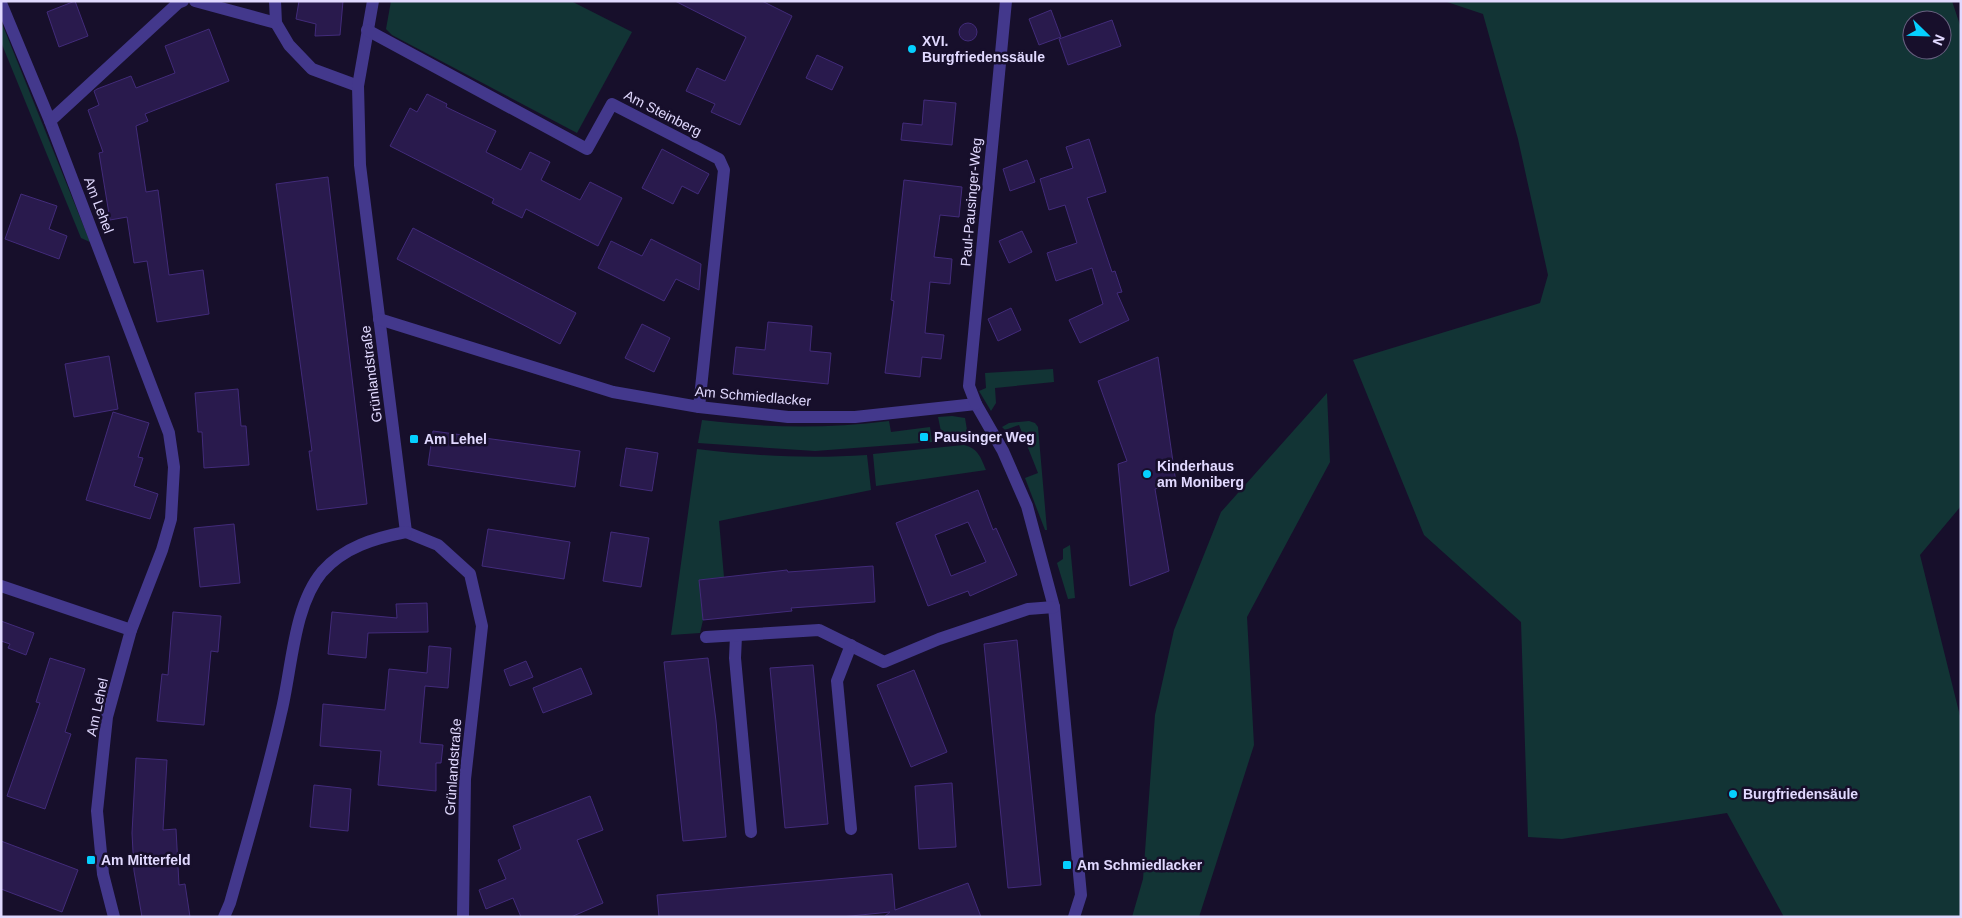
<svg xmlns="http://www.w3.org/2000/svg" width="1962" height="918" font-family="Arial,sans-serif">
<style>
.green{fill:#123435;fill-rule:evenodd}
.building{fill:#291a4d;stroke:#422b7a;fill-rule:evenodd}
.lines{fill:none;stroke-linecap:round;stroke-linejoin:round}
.minor{stroke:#43388c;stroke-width:12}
.poi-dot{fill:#05d0ff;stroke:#170f2b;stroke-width:2}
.labels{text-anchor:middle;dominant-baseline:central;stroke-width:5;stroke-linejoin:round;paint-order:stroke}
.poi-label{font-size:14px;font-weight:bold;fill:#e1d9ff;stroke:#170f2b;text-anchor:start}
.street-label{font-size:14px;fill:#e1d9ff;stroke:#170f2b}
</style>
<rect width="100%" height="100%" fill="#170f2b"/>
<g class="green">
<path d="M391,1H571L632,32L577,133L392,35L386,29Z"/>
<path d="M1444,1H1952L1961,28V506L1920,555L1961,720V917H1784L1727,813L1562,839L1528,837L1521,622L1424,535L1353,360L1540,303L1548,275L1518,139L1483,14ZM1912,20H1942V50H1912Z"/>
<path d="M1,21L90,242L81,238L1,42Z"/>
<path d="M1053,369L1054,382L995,388L996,403L991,411L979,391L986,388L985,373Z"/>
<path d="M1327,393L1330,462L1247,617L1254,745L1199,917H1132L1143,879L1155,715L1174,630L1221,512Z"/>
<path d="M952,416L965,418L968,436L943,441L938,417Z"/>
<path d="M702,420C767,428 824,429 889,421L891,432L930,427L932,442L815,451L698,443Z"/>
<path d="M1029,421L1035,423L1038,427L1047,530H1045L1025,478L1038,473L1019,425L1005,430L1002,427L1009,423Z"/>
<path d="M964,445C978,448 981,458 986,470L876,486L873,454Z"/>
<path d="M697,449C755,456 808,459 867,455L871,490L719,521L724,577L699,580L703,620L700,633L671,635Z"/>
<path d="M1070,545L1075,598L1068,599L1057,563L1063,559V549Z"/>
</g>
<g class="building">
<path d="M75,1L88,36L59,47L47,12Z"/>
<path d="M299,1H343L340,35L315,36L316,24L296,19Z"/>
<path d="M675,1H762L792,16L740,125L711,112L715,104L686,91L697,68L725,81L746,37Z"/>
<path d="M1051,10L1061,37L1039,45L1029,19Z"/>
<path d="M1112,20L1121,46L1068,65L1059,39Z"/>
<circle cx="968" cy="32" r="9"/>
<path d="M209,29L229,81L145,114L148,121L136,126L146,192L158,190L169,275L203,270L209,314L157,322L147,261L134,263L127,217L110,220L99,153L103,152L88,110L99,105L94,91L97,89L131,76L136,88L175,73L165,46Z"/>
<path d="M817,55L843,67L832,90L806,78Z"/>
<path d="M427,94L447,104L446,107L496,131L486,152L521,170L530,152L550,162L541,180L580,200L590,182L622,198L598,246L526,209L522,218L492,203L494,199L390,146L410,108L417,112Z"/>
<path d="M924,100L956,103L952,145L901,140L903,123L922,125Z"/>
<path d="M1089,139L1106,192L1087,198L1112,272L1115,271L1122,292L1117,293L1129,320L1080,343L1069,320L1103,304L1092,268L1056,281L1047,253L1077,243L1065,205L1049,210L1040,179L1073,168L1066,147Z"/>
<path d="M662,149L709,174L698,194L682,186L673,204L642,188Z"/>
<path d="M1027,160L1035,182L1010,191L1003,169Z"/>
<path d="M328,177L367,504L317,510L309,451H312L276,184Z"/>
<path d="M904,180L962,187L959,217L940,215L934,257L952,259L950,284L930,282L925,333L944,335L941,359L922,357L920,377L885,373L894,301L891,300Z"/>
<path d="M21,194L57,206L49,229L67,236L59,259L5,239Z"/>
<path d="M413,228L576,313L560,344L397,259Z"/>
<path d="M1022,231L1032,252L1009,263L999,241Z"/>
<path d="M651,239L701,264L699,290L676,279L664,301L598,268L611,241L642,256Z"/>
<path d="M1011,308L1021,330L998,341L988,319Z"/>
<path d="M768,322L812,326L810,351L831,353L828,384L733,374L736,347L765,350Z"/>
<path d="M642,324L670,338L654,372L625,358Z"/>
<path d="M109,356L118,409L74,417L65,364Z"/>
<path d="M1158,357L1176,483L1155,489L1169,571L1130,586L1118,464L1127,461L1098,381Z"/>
<path d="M238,389L241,426H246L249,465L204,468L202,432H198L195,393Z"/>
<path d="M113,412L149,423L138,457L143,458L134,486L158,494L150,519L86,500Z"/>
<path d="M433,431L580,451L575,487L428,465Z"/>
<path d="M626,448L658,453L652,491L620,486Z"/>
<path d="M978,490L993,530L996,528L1017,575L970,596L968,591L928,606L896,523ZM968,522L986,562L951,576L935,535Z"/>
<path d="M234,524L240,583L200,587L194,528Z"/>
<path d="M488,529L570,542L564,579L482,566Z"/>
<path d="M611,532L649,538L641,587L603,581Z"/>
<path d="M873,566L875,602L791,608L792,611L703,620L699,580L787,570L788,572Z"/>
<path d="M427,603L428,632L368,633L366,658L328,654L332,612L397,618L396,604Z"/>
<path d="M173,612L221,616L218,652L211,651L204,725L157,721L162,674L168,675Z"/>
<path d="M1,621L34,633L26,655L8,648L10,644L1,641Z"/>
<path d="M1017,640L1041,885L1008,888L984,644Z"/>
<path d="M429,646L451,648L448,688L425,686L420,743L443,745L441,763H436V791L378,785L381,751L320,746L323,704L385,710L389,669L427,673Z"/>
<path d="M50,658L85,669L65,732L71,734L45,809L7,796L40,703L36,702Z"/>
<path d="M708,658L716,721L726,837L683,841L664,662Z"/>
<path d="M526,661L533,677L510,686L504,670Z"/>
<path d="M813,665L828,824L785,828L770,668Z"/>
<path d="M581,668L592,694L543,713L533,688Z"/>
<path d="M914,670L947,752L911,767L877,685Z"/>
<path d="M136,758L167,760L163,830L176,829L179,885L185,884L190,917H142L134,871L132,833Z"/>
<path d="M952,783L956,847L919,849L915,786Z"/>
<path d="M314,785L351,789L348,831L310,827Z"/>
<path d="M590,796L603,830L577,840L603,903L571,917H521L513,898L486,909L479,890L506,879L498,860L521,849L513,826Z"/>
<path d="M1,841L78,870L62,912L1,889Z"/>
<path d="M892,874L895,910L968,883L981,917H884L890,912L841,917H659L657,895Z"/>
</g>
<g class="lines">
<g class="minor">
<path d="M195,1L276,23"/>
<path d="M275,1L276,23L289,45L312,69L358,86"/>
<path d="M373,1L358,86L360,165L406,532"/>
<path d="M1,3L50,121L169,433L174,467L171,519L162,550L131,630L107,717L97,811L103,874L114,917"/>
<path d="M367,30L587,149L612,104L719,159L724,170L699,407"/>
<path d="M50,121L178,3L183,1"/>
<path d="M379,319L613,392L699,407L788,417H855L976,404L1003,451L1027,506L1054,607L1081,895L1074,917"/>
<path d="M976,404L969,386L1006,1"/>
<path d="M406,532L438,545L470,574L482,626L465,779L463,917"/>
<path d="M1,586L131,630"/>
<path d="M736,636L735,658L751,832"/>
<path d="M706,637L819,630L884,662L939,639L1028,609L1054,607"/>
<path d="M851,829L837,681L851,645"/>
<path d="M224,917L230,903C248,839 267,776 281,713C292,669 293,607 322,572C344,547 375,538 406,532"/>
</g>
</g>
<g class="poi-dot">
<circle cx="912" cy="49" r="5"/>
<rect x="919" y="432" width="10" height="10" rx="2.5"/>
<rect x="409" y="434" width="10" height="10" rx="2.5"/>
<circle cx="1147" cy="474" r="5"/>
<circle cx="1733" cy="794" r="5"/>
<rect x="86" y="855" width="10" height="10" rx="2.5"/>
<rect x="1062" y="860" width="10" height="10" rx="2.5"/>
</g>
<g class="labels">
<g class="poi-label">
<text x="922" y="41">XVI.<tspan x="922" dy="16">Burgfriedenssäule</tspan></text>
<text x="934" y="437">Pausinger Weg</text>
<text x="424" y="439">Am Lehel</text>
<text x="1157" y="466">Kinderhaus<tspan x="1157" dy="16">am Moniberg</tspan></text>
<text x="1743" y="794">Burgfriedensäule</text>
<text x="101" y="860">Am Mitterfeld</text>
<text x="1077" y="865">Am Schmiedlacker</text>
</g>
<g class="street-label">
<text transform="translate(663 113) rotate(27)">Am Steinberg</text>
<text transform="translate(971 202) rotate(-85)">Paul-Pausinger-Weg</text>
<text transform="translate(99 205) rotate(69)">Am Lehel</text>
<text transform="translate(371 374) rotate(-97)">Grünlandstraße</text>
<text transform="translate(753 396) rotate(5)">Am Schmiedlacker</text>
<text transform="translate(97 707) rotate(-78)">Am Lehel</text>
<text transform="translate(453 767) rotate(-86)">Grünlandstraße</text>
</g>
</g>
<rect width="1962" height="918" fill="none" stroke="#e1d9ff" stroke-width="5"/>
<g transform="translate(1927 35) rotate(113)"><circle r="24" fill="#170f2b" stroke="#686080"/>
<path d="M0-4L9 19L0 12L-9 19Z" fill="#05d0ff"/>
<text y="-8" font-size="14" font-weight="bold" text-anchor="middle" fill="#e1d9ff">N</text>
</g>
</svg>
